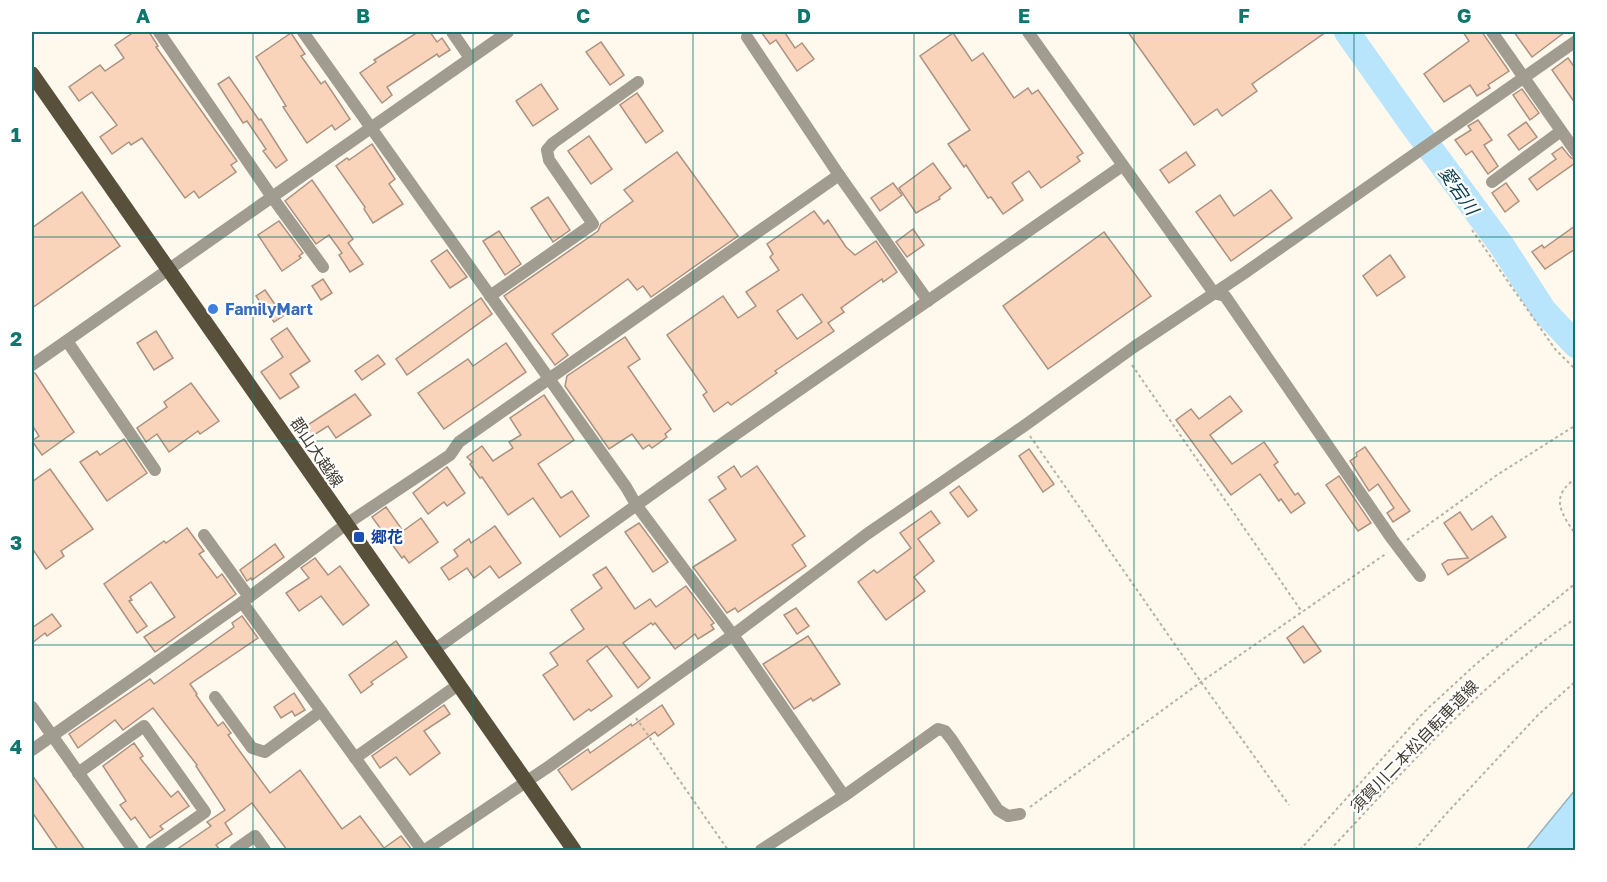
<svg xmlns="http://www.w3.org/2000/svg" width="1607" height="882" font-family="'Golos Text','Noto Sans JP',sans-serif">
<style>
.water{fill:#b8e5fb;stroke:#95b2be;stroke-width:1.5}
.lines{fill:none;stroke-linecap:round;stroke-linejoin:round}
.river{stroke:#b8e5fb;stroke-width:26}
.building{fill:#fad4ba;stroke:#ab9281;stroke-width:1.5;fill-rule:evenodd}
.path{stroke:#b7b1a6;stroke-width:2;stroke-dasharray:3 3;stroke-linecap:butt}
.minor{stroke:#a09c90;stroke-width:12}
.tertiary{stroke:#a09c90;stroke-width:12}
.primary{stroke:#59503c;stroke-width:15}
.grid{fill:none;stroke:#0f766e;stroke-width:1.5;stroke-opacity:0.55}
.shop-dot{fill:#3f7fe0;stroke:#fff;stroke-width:2}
.transit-dot{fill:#1a4fb4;stroke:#fff;stroke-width:2}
.labels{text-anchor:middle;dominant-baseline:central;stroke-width:4.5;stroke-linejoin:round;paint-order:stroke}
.shop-label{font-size:16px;font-weight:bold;fill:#366cbe;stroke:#fff;text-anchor:start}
.street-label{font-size:16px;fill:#423c31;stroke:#fff}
.transit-label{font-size:16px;font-weight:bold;fill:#164399;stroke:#fff;text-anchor:start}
.water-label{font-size:18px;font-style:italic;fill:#0f4052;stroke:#fff}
.neatline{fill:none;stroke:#0f766e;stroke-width:2}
.grid-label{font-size:20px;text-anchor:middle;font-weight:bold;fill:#0f766e}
</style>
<rect width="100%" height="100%" fill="#fef8ed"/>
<path class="water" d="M1575,790V850H1526Z"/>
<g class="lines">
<path class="river" d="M1347,32L1412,124L1502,246L1544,311L1576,345"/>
</g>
<g class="building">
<path d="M134,32H149L158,46L156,47L237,161L231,165L236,172L199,198L194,191L185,198L142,138L131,145L129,142L112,154L100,137L117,125L92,92L79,101L69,87L100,65L105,71L124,58L115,45Z"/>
<path d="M418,32H430L437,42L442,38L450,50L439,57L437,54L387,87L392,95L382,103L360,73L376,62L374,60Z"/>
<path d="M761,32H788L785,33L795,48L802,43L814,59L797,71L776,40L770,44Z"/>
<path d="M1128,32H1326L1252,84L1257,91L1222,116L1217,109L1194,125Z"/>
<path d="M1463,32H1482L1509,71L1488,85L1490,88L1477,96L1470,85L1444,102L1424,74L1469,41Z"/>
<path d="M1514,32H1565L1532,57Z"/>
<path d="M291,33L305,54L301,56L321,84L325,81L350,119L335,130L332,125L307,143L283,107L286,106L256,57Z"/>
<path d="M953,33L972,61L983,53L1014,98L1028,88L1032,94L1038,90L1083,153L1077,157L1080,161L1041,188L1029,171L1012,183L1023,200L1003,214L991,197L988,198L966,165L964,167L948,144L970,130L920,56Z"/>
<path d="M601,42L624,75L610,85L586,52Z"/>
<path d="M1568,58L1575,68V103L1552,70Z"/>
<path d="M229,77L259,120L261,119L287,160L276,168L263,151L266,149L247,121L243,123L218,84Z"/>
<path d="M541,84L558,109L533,126L516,101Z"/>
<path d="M1522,89L1539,113L1530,120L1513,95Z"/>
<path d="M637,93L663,131L646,143L620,105Z"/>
<path d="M1478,120L1492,140L1484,145L1498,166L1488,174L1472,151L1466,155L1455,140L1471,130L1468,126Z"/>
<path d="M1526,122L1537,137L1519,150L1508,135Z"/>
<path d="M589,136L612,169L591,184L568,151Z"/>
<path d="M372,144L395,179L389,184L403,204L373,223L364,209L365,207L336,166L347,158L349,160Z"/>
<path d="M1562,147L1570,157L1575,160V163L1537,190L1529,179L1556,159L1552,154Z"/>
<path d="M677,152L738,236L651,297L643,286L637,290L628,279L552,334L568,355L555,365L504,296L598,231L601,224L633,201L624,190Z"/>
<path d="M1186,152L1195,165L1169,183L1160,170Z"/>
<path d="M933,163L951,188L939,197L940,199L916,213L899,188Z"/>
<path d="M312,180L353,239L348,243L363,264L350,272L339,255L342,253L329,235L316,244L285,201Z"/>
<path d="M893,183L902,195L880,211L871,198Z"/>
<path d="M1506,183L1519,201L1505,212L1492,193Z"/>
<path d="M1271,190L1292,218L1231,261L1196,212L1220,195L1234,216Z"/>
<path d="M82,192L120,246L32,308V228Z"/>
<path d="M548,197L570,230L553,242L531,208Z"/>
<path d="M814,211L824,224L828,220L846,247L855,255L876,241L897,272L883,282L882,279L841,308L844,312L828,323L834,331L775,371L777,373L731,405L728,402L714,412L703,395L707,392L667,335L723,296L738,318L756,306L746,292L779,270L770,257L773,254L767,244ZM802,294L822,322L797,339L777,311Z"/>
<path d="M279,221L303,253L299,256L301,258L282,271L258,235Z"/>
<path d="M1575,226V249L1545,269L1532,252L1542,245L1544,248Z"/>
<path d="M913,229L924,245L907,257L896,242Z"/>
<path d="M499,231L521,264L505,275L483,241Z"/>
<path d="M1104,232L1151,296L1048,369L1003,306Z"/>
<path d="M447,250L467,277L450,288L431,261Z"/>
<path d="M1390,255L1405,277L1377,296L1363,276Z"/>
<path d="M323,279L332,293L321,300L312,286Z"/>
<path d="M265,290L283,316L274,322L256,296Z"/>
<path d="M481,298L492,314L407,375L396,359Z"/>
<path d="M287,328L310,361L290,374L299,387L280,399L261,372L283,357L271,339Z"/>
<path d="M156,331L173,358L154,370L137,343Z"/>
<path d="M625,337L640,359L628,367L671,429L665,434L667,437L652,448L649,445L643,449L632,434L609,449L565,386L567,376Z"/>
<path d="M506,343L526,372L444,429L418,393L468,359L473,366Z"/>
<path d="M378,355L385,364L362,380L355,371Z"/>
<path d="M32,373H35L74,432L42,455L32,441L39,436L32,425Z"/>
<path d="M191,383L219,421L200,434L198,431L169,452L157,434L146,442L137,428L167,407L164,402Z"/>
<path d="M355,394L371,415L336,438L328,426L306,440L300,430Z"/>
<path d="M544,395L574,440L538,464L561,498L572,491L589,516L560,537L533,498L508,515L482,477L480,478L470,464L472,462L467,457L482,446L493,461L513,448L509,442L521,435L510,418Z"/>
<path d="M1230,396L1242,411L1210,435L1232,464L1264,442L1278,462L1274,465L1295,495L1298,493L1305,503L1291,513L1281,499L1279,501L1260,474L1231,495L1176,420L1191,409L1199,419Z"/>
<path d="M124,439L147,473L107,501L80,462L97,451L100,455Z"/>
<path d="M1365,447L1410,511L1393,522L1387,513L1394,508L1378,484L1369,491L1350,461L1357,456L1356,453Z"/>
<path d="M1029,449L1054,484L1043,492L1019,456Z"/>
<path d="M734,466L741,477L757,466L805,536L792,545L806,566L738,612L735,608L727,613L693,567L736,540L709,500L726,489L718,477Z"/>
<path d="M447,467L465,493L447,506L444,502L428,514L413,493Z"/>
<path d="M50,469L93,529L61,551L64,556L46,569L32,548V482Z"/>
<path d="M1339,476L1371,523L1358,531L1326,485Z"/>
<path d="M959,486L977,510L968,517L950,493Z"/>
<path d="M386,507L403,531L421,518L438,542L409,563L404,556L402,558L372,517Z"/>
<path d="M931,511L940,523L918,539L934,561L914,577L925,591L886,620L858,582L874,570L877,573L911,548L900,533Z"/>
<path d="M1460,512L1472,530L1492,516L1506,537L1448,575L1442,564L1448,560L1468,558L1444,523Z"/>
<path d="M639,523L668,562L653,572L625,532Z"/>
<path d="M495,526L521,563L499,578L490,566L474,578L467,568L449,580L441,568L458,556L454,550L469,539L471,543Z"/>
<path d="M187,528L204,551L199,554L217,578L222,574L236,594L155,652L144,637L175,617L151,582L130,597L132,600L129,601L147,626L137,633L104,584L164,541L166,543Z"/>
<path d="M275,544L284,557L252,580L251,578L247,581L240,570Z"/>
<path d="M315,558L328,575L340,566L369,605L343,625L321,596L299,611L286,593L309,578L301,568Z"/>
<path d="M606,567L635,609L650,599L656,607L686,586L714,623L711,625L714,629L698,639L695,634L675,649L655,623L653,625L651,623L623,643L650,678L638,688L607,646L587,661L612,696L591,711L589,709L574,720L543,675L558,665L550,653L584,629L571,610L602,588L593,575Z"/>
<path d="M796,608L809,626L797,634L784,615Z"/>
<path d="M52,614L61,626L47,636L45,633L32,643V628Z"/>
<path d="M242,616L258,638L190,684L197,694L196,695L218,726L223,722L231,733L228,735L270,793L300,770L342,829L360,816L384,848L401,836L412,850H287L252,803L225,823L232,834L216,845L220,850H176L211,826L207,822L225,810L196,766L197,765L153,708L123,730L115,720L78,748L69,734L150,679L154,684L234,627L232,623Z"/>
<path d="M1303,626L1321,651L1304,663L1287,638Z"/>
<path d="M808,636L840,684L813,701L811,698L794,709L763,664Z"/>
<path d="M396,641L407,657L371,682L373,684L361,693L349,675Z"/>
<path d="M294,693L305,710L295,716L292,711L281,718L274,707Z"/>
<path d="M444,705L450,714L424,731L440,753L410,775L396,757L380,768L372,756Z"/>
<path d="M662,705L674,724L658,736L655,732L572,790L558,770L588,749L590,753L631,724L632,726Z"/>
<path d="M134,743L143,756L140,758L171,797L178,791L189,806L160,826L163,829L150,838L135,817L131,820L120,805L126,801L103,766Z"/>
<path d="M32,775L85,850H58L32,812Z"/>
</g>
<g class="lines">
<g class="path">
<path d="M1472,230L1555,349L1576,370"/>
<path d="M1132,365L1302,612"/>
<path d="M1030,436L1201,682L1289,805"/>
<path d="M1576,478C1549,497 1561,513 1576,535"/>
<path d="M1407,540L1497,475L1576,425"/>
<path d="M636,718L728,850"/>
<path d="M1030,807L1201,682L1387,553"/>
<path d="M1300,850L1424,712L1476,664L1576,583"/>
<path d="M1330,850C1407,768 1481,682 1576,618"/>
<path d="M1415,850L1445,815L1537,716L1576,681"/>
</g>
<g class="minor">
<path d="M159,32L272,197L323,267"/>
<path d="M303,32L626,487L637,506L733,635L844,796L938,729L945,731L952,740L998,810L1008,816L1020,814"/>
<path d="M452,32L470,58"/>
<path d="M1492,32L1576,152"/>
<path d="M747,37L839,175L928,301"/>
<path d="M1492,182L1561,131"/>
<path d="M1214,293L1225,296L1392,539L1420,576"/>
<path d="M490,296L593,224L549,160L547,150L553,143L638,82"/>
<path d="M67,341L155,470"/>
<path d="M32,365L508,32"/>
<path d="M204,535L249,597"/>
<path d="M242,602L422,850"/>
<path d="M215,697L252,748L265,752L321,711"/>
<path d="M32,707L133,850"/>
<path d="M32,750L244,601L345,525L450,455L459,442L839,175"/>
<path d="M355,758L458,685"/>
<path d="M78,773L144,726L205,812L151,850"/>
<path d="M235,850L255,836L265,850"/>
<path d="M425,850L551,765L733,635L867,534L1024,426L1134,347L1246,272L1576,41"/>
<path d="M761,850L844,796"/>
</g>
<g class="tertiary">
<path d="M1028,32L1214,293"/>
<path d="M434,650L726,441L1122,166"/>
</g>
<path class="primary" d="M32,74L574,850"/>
</g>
<path class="grid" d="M253,32V850M473,32V850M693,32V850M914,32V850M1134,32V850M1354,32V850M32,237H1576M32,441H1576M32,645H1576"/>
<circle class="shop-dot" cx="213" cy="309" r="6"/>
<rect class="transit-dot" x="353" y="531" width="12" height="12" rx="3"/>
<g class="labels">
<g class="shop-label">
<text x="225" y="309">FamilyMart</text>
</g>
<g class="street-label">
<text transform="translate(317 452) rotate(56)">郡山大越線</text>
<text transform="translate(1414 746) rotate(-46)">須賀川二本松自転車道線</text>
</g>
<g class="transit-label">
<text x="371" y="537">郷花</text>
</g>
<g class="water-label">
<text transform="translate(1459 190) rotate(55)">愛宕川</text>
</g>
</g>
<rect width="1607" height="882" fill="none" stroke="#ffffff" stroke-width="66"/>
<rect x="33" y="33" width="1541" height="816" class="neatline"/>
<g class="grid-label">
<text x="143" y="23">A</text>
<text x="363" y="23">B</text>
<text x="583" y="23">C</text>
<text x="804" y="23">D</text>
<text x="1024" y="23">E</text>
<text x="1244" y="23">F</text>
<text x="1464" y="23">G</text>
<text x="16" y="142">1</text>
<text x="16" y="346">2</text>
<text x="16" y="550">3</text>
<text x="16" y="754">4</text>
</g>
</svg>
